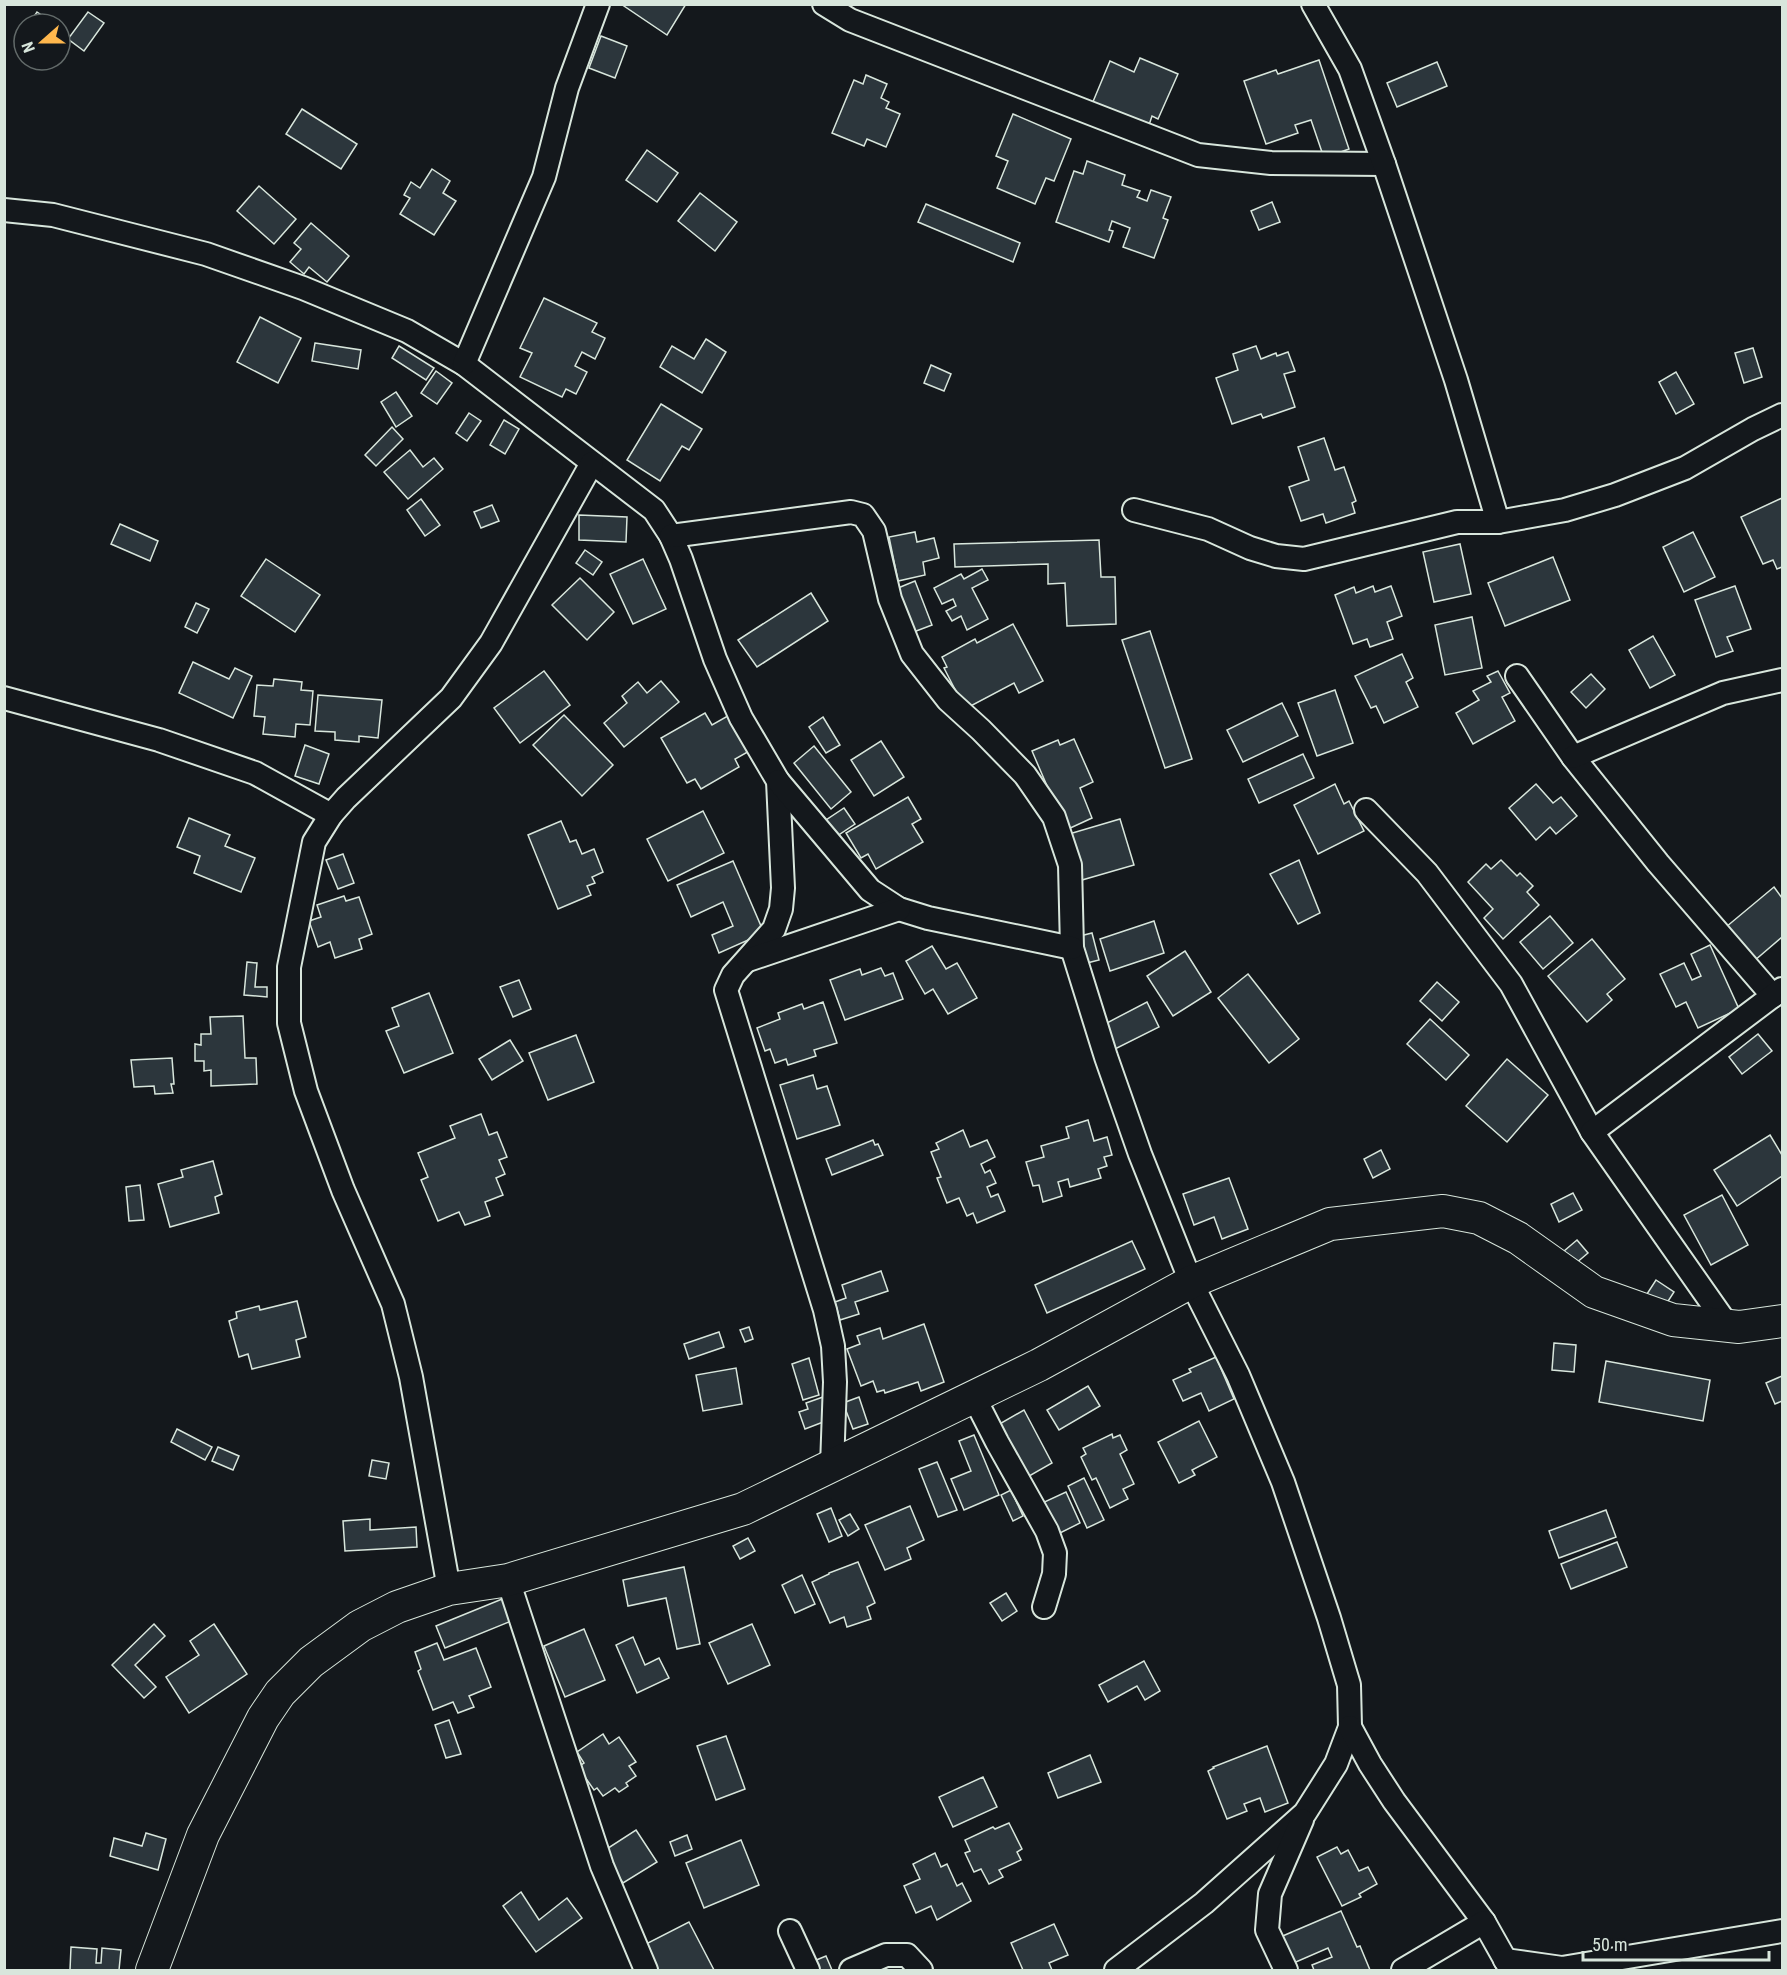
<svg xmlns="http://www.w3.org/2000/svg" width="1787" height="1975" font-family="'Roboto Condensed',sans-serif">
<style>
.building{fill:#2c363c;stroke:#d8e6dc;stroke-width:1.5}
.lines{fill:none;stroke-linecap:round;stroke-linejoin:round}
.street-casing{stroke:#d8e6dc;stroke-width:26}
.secondary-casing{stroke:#d8e6dc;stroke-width:34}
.street{stroke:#14181c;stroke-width:22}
.secondary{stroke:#14181c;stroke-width:32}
</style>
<rect width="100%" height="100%" fill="#14181c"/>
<g class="building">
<path d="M621,4H686L667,35Z"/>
<path d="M37,12L55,24H29Z"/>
<path d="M88,12L104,23L84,51L68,39Z"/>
<path d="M601,36L627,46L615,78L589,68Z"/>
<path d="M1140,58L1178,74L1158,119L1152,116L1148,128L1092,104L1110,61L1134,72Z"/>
<path d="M1319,60L1349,149L1324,158L1311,120L1295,125L1298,133L1266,144L1244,81L1276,70L1278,74Z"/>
<path d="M1437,62L1447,86L1397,107L1387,83Z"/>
<path d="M866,75L887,84L881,98L889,102L886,108L900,114L886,147L867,139L864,146L832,133L854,80L863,84Z"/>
<path d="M302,109L357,144L341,169L286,134Z"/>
<path d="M1013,114L1071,139L1054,181L1046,178L1035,204L997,188L1008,161L996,156Z"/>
<path d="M647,150L678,173L657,202L626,180Z"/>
<path d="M1087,161L1125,175L1122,185L1140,191L1137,197L1147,201L1151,190L1171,197L1163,218L1168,220L1154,258L1123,247L1130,228L1112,221L1109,230L1113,231L1109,242L1056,222L1074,171L1083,174Z"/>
<path d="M432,169L450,181L443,193L456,201L434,235L400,214L410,198L404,195L411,182L420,188Z"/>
<path d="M259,186L296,219L274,244L237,211Z"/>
<path d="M700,193L737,222L715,251L678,221Z"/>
<path d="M1272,202L1280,222L1259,230L1251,211Z"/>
<path d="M926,204L1020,243L1013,262L918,222Z"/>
<path d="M311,223L349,256L327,282L309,267L304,274L290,262L301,249L294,243Z"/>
<path d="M544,298L597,323L592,332L605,338L595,359L582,352L575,366L587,372L576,394L566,389L562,397L520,377L532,353L520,348Z"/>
<path d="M260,317L301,338L278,383L237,362Z"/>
<path d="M706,339L726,352L702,393L660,367L672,346L694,359Z"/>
<path d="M315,343L361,350L358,369L312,361Z"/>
<path d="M399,346L434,368L426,380L392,358Z"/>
<path d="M1256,346L1261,359L1276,353L1277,356L1288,352L1295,371L1284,374L1295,407L1263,418L1261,414L1232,424L1216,378L1238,370L1233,354Z"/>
<path d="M1753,348L1762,377L1744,383L1735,353Z"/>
<path d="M931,365L951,374L944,391L924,383Z"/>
<path d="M436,371L452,383L437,404L421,393Z"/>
<path d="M1676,372L1694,404L1676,414L1659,382Z"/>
<path d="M396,392L412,416L396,427L381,402Z"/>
<path d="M661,404L702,429L689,450L682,446L660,481L627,460Z"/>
<path d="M469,413L481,421L467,441L456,433Z"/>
<path d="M504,420L519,429L505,454L490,445Z"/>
<path d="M392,427L403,439L376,466L365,455Z"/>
<path d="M1324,438L1335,470L1344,467L1356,501L1352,503L1355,513L1326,523L1323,514L1301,521L1289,487L1309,480L1298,447Z"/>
<path d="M410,450L423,467L434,458L443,469L408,499L384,472Z"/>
<path d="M1782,498V567L1777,569L1773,560L1763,564L1741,517Z"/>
<path d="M421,499L440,525L425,536L407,510Z"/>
<path d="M492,505L499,521L481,528L474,512Z"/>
<path d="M579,515L627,517L626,542L579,540Z"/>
<path d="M120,524L158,541L150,561L111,544Z"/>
<path d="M915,532L917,542L934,538L939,558L923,562L925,575L898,581L889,537Z"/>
<path d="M1693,532L1715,577L1684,592L1663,547Z"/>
<path d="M1099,540L1101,577H1115L1116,624L1067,626L1065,583L1048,584V564L955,567L954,544Z"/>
<path d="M1460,544L1471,594L1434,602L1423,552Z"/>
<path d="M585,550L602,562L593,575L576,563Z"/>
<path d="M1553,557L1570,600L1505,626L1488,583Z"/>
<path d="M266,559L320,595L295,632L241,596Z"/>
<path d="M643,559L666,609L633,624L610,574Z"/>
<path d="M982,569L988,580L972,588L988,619L967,630L961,616L952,621L946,611L956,606L953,599L942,604L934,588L961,574L964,579Z"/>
<path d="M580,578L614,612L587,640L552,605Z"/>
<path d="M915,581L932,625L911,633L898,588Z"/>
<path d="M1373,586L1375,592L1391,586L1402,616L1387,622L1393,639L1370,647L1367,639L1353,644L1335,595L1354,587L1356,593Z"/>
<path d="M1735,586L1751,629L1727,637L1733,651L1716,657L1695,600Z"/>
<path d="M811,593L828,621L757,667L738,640Z"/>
<path d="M196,603L209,609L197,633L185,627Z"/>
<path d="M1472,617L1482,668L1445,675L1435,625Z"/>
<path d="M1013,624L1043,681L1019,693L1014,683L965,709L944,668L947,667L942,657L975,639L977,643Z"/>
<path d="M1150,631L1192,759L1165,768L1122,640Z"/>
<path d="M1653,636L1675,675L1650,688L1629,650Z"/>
<path d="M1402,654L1413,678L1406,682L1418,707L1384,723L1376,706L1371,708L1355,676Z"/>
<path d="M193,662L229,679L235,668L252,676L233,718L179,693Z"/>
<path d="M544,671L570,705L520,743L494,708Z"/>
<path d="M1498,671L1510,693L1502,697L1515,721L1473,744L1456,713L1479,700L1473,691L1491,682L1487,676Z"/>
<path d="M1591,674L1605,689L1586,708L1571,692Z"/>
<path d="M274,679L302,682L301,690L313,691L310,725L296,724L295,737L263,734L265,717L254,716L257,685L273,686Z"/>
<path d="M661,681L679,702L624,747L604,723L627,703L622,696L638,682L647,693Z"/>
<path d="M1335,690L1353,743L1317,756L1298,703Z"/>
<path d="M318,695L382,700L378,738L359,736V742L335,740V732L315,731Z"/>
<path d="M1282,703L1298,736L1243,762L1227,730Z"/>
<path d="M705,713L712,725L733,713L753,749L735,759L739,767L701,789L695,779L687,783L661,738Z"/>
<path d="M564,715L613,765L582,796L533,745Z"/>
<path d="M823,717L840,745L826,753L809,727Z"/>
<path d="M1074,739L1093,782L1080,788L1092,818L1066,830L1032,751L1058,740L1060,745Z"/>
<path d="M881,741L904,777L874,796L851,760Z"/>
<path d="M305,745L329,754L319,784L295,776Z"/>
<path d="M814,746L851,792L831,809L794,763Z"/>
<path d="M1303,754L1314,778L1259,803L1248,779Z"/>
<path d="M1335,784L1344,804L1349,801L1364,831L1318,854L1294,805Z"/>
<path d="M1536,784L1553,803L1561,797L1577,816L1556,834L1550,827L1536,840L1509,808Z"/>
<path d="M908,797L921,819L912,824L923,842L876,869L868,854L861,858L846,833Z"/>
<path d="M844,808L855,824L834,838L823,822Z"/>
<path d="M703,811L724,853L668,881L647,839Z"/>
<path d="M189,818L230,835L225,846L255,858L241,892L194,873L200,856L177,847Z"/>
<path d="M1120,819L1134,865L1082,880L1069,834Z"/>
<path d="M561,821L570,842L576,840L582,854L594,849L603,872L592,877L595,883L587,886L591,895L558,909L528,835Z"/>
<path d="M343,854L354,883L338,889L326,860Z"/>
<path d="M1299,860L1320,913L1298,924L1270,874Z"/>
<path d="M1501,860L1517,876L1520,873L1533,886L1527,892L1539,905L1503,939L1484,918L1493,909L1468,882L1486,864L1491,869Z"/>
<path d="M733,861L764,933L719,953L712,935L733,926L723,902L691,917L677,885Z"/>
<path d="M1774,887L1782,898V937L1754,961L1726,927Z"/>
<path d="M344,896L346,901L359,897L372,934L359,939L362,949L335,958L330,942L318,947L309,921L321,917L317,905Z"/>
<path d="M1550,916L1573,943L1543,969L1520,942Z"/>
<path d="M1154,921L1164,953L1110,971L1100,939Z"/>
<path d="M1092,933L1099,960L1083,964L1076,937Z"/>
<path d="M1592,939L1625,979L1607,994L1612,1000L1587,1022L1548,976Z"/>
<path d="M1710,945L1739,1009L1698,1028L1686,1002L1676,1007L1660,974L1684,963L1692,980L1701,976L1691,954Z"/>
<path d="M932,946L946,969L957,963L977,998L948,1014L933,989L925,994L906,961Z"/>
<path d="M1185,951L1211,992L1173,1016L1147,976Z"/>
<path d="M247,962L257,963L255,987H267V997L244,995Z"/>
<path d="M881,968L885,976L893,973L903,999L845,1020L830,980L860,969L862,975Z"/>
<path d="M1248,974L1299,1039L1269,1063L1218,998Z"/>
<path d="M519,980L531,1009L513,1017L500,987Z"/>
<path d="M1437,982L1459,1002L1442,1021L1420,1001Z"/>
<path d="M429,993L453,1053L404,1073L386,1031L399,1026L392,1008Z"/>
<path d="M823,1002L837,1043L814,1050L816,1056L788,1065L786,1059L775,1063L770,1049L765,1051L757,1028L780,1019L778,1013L802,1004L804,1009Z"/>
<path d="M1147,1002L1159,1027L1115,1049L1103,1025Z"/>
<path d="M243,1016L245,1058H256L257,1084L211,1086V1070L204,1071V1061H195V1044L201,1045V1034H211L210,1017Z"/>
<path d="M1430,1019L1469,1055L1446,1080L1407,1044Z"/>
<path d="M1758,1034L1772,1051L1742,1074L1729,1057Z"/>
<path d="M576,1035L594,1082L548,1100L529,1053Z"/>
<path d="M510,1040L523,1061L492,1080L479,1059Z"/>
<path d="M172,1058L174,1084H171L173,1093L155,1094L154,1086L134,1087L131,1060Z"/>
<path d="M1507,1059L1548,1095L1507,1142L1466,1106Z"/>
<path d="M813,1075L817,1089L827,1086L840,1125L797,1139L780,1085Z"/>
<path d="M481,1114L489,1135L497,1132L507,1157L499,1160L505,1174L496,1178L503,1195L485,1202L490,1216L465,1225L459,1212L438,1221L421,1180L428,1177L418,1153L455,1138L450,1126Z"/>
<path d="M1088,1120L1094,1141L1107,1137L1112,1155L1104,1157L1107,1166L1098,1169L1101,1178L1070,1187L1068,1179L1058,1182L1062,1196L1043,1202L1039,1185L1033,1186L1026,1162L1044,1157L1041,1146L1069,1138L1066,1127Z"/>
<path d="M963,1130L970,1147L987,1140L995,1157L981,1164L985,1173L990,1170L996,1183L987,1187L991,1197L998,1194L1005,1211L977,1223L973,1213L967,1216L959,1198L947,1203L937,1178L941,1177L931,1152L939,1149L936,1143Z"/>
<path d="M1770,1135L1782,1155V1176L1737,1206L1714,1170Z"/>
<path d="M873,1140L875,1145L878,1144L883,1155L832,1175L826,1159Z"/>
<path d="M1381,1150L1390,1169L1373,1178L1364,1159Z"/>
<path d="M213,1161L222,1194L215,1197L219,1213L170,1227L158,1184L183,1177L181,1170Z"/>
<path d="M1229,1178L1248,1229L1222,1239L1214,1217L1194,1225L1183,1194Z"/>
<path d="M140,1185L144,1220L129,1221L126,1187Z"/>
<path d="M1573,1193L1582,1210L1559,1222L1551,1204Z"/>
<path d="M1722,1195L1748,1245L1711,1265L1684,1215Z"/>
<path d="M1577,1240L1588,1253L1575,1264L1564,1251Z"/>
<path d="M1132,1241L1145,1269L1047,1313L1035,1285Z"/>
<path d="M881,1271L888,1291L855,1302L859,1314L840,1320L835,1302L846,1298L842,1285Z"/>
<path d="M1656,1280L1674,1292L1663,1309L1645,1297Z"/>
<path d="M297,1301L306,1337L296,1340L300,1357L252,1369L248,1354L239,1357L229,1321L237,1318L236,1312L259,1306L260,1310Z"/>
<path d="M924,1324L944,1382L921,1391L918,1382L885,1393L884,1390L877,1392L873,1381L861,1386L847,1349L860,1344L857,1336L880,1328L883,1339Z"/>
<path d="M749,1327L753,1339L745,1342L740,1330Z"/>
<path d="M719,1332L724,1347L689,1359L684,1344Z"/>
<path d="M1554,1343L1576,1345L1574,1372L1552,1370Z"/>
<path d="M1216,1357L1234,1399L1209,1411L1201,1393L1183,1401L1173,1380L1191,1372L1189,1369Z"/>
<path d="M809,1358L819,1395L803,1400L792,1364Z"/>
<path d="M1606,1361L1710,1380L1703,1421L1599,1402Z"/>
<path d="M736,1368L742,1404L703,1411L696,1375Z"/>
<path d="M1782,1376V1401L1775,1404L1766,1383Z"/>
<path d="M1088,1386L1100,1406L1059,1430L1047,1410Z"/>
<path d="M823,1397L831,1419L805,1429L799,1412L808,1409L806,1403Z"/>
<path d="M859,1397L868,1424L853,1429L843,1403Z"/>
<path d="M1024,1410L1052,1463L1024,1479L996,1426Z"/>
<path d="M1199,1421L1217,1457L1192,1470L1195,1475L1179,1483L1158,1442Z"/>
<path d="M177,1429L212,1447L205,1460L171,1442Z"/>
<path d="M1112,1434L1113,1438L1120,1435L1127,1450L1120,1454L1134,1484L1123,1489L1128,1499L1110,1508L1096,1478L1092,1480L1081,1457L1086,1454L1083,1448Z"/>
<path d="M974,1435L999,1495L964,1510L951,1479L971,1471L959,1441Z"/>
<path d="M218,1447L239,1456L233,1470L212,1461Z"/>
<path d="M372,1460L389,1463L386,1479L369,1476Z"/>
<path d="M937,1462L957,1510L938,1517L919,1469Z"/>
<path d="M1084,1478L1104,1520L1087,1528L1068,1486Z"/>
<path d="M1011,1490L1023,1516L1013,1521L1001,1495Z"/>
<path d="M1066,1492L1080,1523L1054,1536L1040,1504Z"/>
<path d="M910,1506L924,1540L907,1548L911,1559L885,1570L865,1525Z"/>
<path d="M831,1508L842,1536L829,1542L817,1514Z"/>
<path d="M1606,1510L1616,1537L1559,1558L1549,1531Z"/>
<path d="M850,1514L859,1529L848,1536L839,1520Z"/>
<path d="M370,1519V1530L416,1527L417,1547L345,1551L343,1521Z"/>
<path d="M748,1538L755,1551L740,1559L733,1546Z"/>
<path d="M1617,1542L1627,1567L1571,1589L1561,1564Z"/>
<path d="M858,1562L875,1603L867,1607L871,1619L847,1627L844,1617L830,1623L812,1582L829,1574V1573Z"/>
<path d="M684,1567L700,1644L677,1649L666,1598L628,1606L623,1580Z"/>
<path d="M802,1575L815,1604L795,1613L782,1585Z"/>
<path d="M1006,1593L1017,1611L1002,1621L990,1603Z"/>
<path d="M507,1597L516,1619L445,1648L436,1626Z"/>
<path d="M154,1624L165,1636L135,1665L156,1687L144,1698L112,1665Z"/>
<path d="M214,1624L247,1674L189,1713L166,1677L199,1655L190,1641Z"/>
<path d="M752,1624L770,1665L728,1684L709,1643Z"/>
<path d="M584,1629L605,1680L565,1697L544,1646Z"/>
<path d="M633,1637L645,1665L659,1658L669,1678L637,1693L616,1645Z"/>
<path d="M437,1643L444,1660L476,1648L491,1687L469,1696L474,1707L458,1713L453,1702L433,1710L418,1671L421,1669L415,1652Z"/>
<path d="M1144,1661L1160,1691L1145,1700L1137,1686L1108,1702L1099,1685Z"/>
<path d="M449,1720L461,1754L446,1758L435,1725Z"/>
<path d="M603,1734L609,1744L619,1737L636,1762L629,1766L636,1776L626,1783L628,1786L619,1792L615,1788L603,1796L597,1788L594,1790L578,1767L584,1763L577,1752Z"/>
<path d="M726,1736L745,1789L716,1800L697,1746Z"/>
<path d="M1267,1746L1288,1803L1265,1812L1260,1798L1244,1804L1247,1811L1227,1819L1208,1771L1214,1768L1213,1767Z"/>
<path d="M1090,1755L1101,1782L1058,1798L1048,1773Z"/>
<path d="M983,1777L997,1807L953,1827L939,1797Z"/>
<path d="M1009,1823L1022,1849L1017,1852L1021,1860L999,1870L1003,1877L989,1884L981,1869L974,1872L965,1853L970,1851L965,1840L993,1827L995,1829Z"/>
<path d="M636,1830L657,1862L623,1883L602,1852Z"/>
<path d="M146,1833L166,1839L158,1870L110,1856L114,1838L142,1846Z"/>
<path d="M687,1835L692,1849L675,1856L670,1842Z"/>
<path d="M741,1840L759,1885L704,1908L686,1863Z"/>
<path d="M1337,1847L1341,1854L1348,1850L1359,1871L1368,1867L1377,1884L1359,1894L1361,1897L1342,1906L1317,1857Z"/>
<path d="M935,1853L941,1867L947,1864L957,1886L962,1883L971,1901L937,1920L931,1906L916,1913L904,1886L920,1879L913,1864Z"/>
<path d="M521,1892L539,1920L567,1898L582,1918L536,1952L503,1906Z"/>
<path d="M1341,1911L1357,1947L1360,1946L1370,1970H1314L1312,1965L1332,1957L1328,1948L1289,1965L1278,1938Z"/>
<path d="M689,1922L714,1970H654L642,1946Z"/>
<path d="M1054,1924L1068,1955L1049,1963L1052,1970H1023L1011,1943Z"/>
<path d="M71,1947L97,1949L96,1963H101L102,1948L121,1950L119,1970H70Z"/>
<path d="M826,1956L832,1970H818L814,1961Z"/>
</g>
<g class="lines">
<g class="street-casing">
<g id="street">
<path d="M824,4L850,20L1198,155L1271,163L1384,164"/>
<path d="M1313,4L1350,69L1384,164L1456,380L1498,522"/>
<path d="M4,210L53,215L206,254L303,288L407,331L464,364L654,510L671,536L681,559L715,659L741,718L778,781L783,888L781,909L774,929L733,975L726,990L825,1310L833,1346L835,1382L832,1466"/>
<path d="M464,364L544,177L567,88L598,4"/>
<path d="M1134,510L1208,529L1250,548L1276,556L1304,559L1457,522H1498L1565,510L1615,495L1685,468L1753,429L1782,415"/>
<path d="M671,536L851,512L863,515L874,531L890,599L912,654L948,700L981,730L1025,775L1054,817L1070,865L1072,948L1106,1057L1140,1154L1191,1282L1238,1375L1283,1482L1329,1618L1349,1685L1350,1727L1336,1764L1305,1813L1204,1903L1116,1970"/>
<path d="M1517,676L1573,757L1658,863L1773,996"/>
<path d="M4,698L159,740L255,773L331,815"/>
<path d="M1573,757L1723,693L1782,680"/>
<path d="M778,781L870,890L899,909L928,918L1072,948"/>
<path d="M1366,810L1427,873L1511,984L1592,1132L1728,1326"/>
<path d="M748,960L899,909"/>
<path d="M1592,1132L1782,989"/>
<path d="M974,1397L997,1442L1047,1531L1055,1553L1054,1574L1044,1607"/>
<path d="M508,1580L602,1866L646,1970"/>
<path d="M449,1589L411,1377L393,1304L343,1190L306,1091L289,1023V967L314,842L331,815L346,798L451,698L491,643L592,463"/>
<path d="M1350,1727L1370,1764L1394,1801L1484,1922L1511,1970"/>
<path d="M790,1931L808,1970"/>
<path d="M1505,1960L1562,1968L1782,1931"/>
<path d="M851,1970L886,1955H907L921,1970"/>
<path d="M1286,1970L1267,1930L1270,1894L1302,1820"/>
<path d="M1403,1970L1484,1922"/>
</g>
</g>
<g class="secondary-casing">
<path id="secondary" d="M152,1970L203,1835L263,1718L280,1693L311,1662L360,1626L397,1607L449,1589L508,1580L743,1509L1039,1365L1191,1282L1330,1224L1443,1211L1479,1218L1518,1238L1594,1292L1673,1320L1739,1327L1782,1321"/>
</g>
<use href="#street" class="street"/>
<use href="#secondary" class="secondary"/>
</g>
<rect width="1787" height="1975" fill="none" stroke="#d8e6dc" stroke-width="12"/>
<g transform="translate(42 42) rotate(249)"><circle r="28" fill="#14181c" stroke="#626a69" stroke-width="1.5"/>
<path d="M0-4.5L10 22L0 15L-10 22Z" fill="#ffb74d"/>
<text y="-9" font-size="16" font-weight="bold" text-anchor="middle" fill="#d8e6dc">N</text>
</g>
<path d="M1583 1951v9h186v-9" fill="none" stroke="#d8e6dc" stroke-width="3"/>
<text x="1592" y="1951" font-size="18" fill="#d8e6dc" stroke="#14181c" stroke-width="4.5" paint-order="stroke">50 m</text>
</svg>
